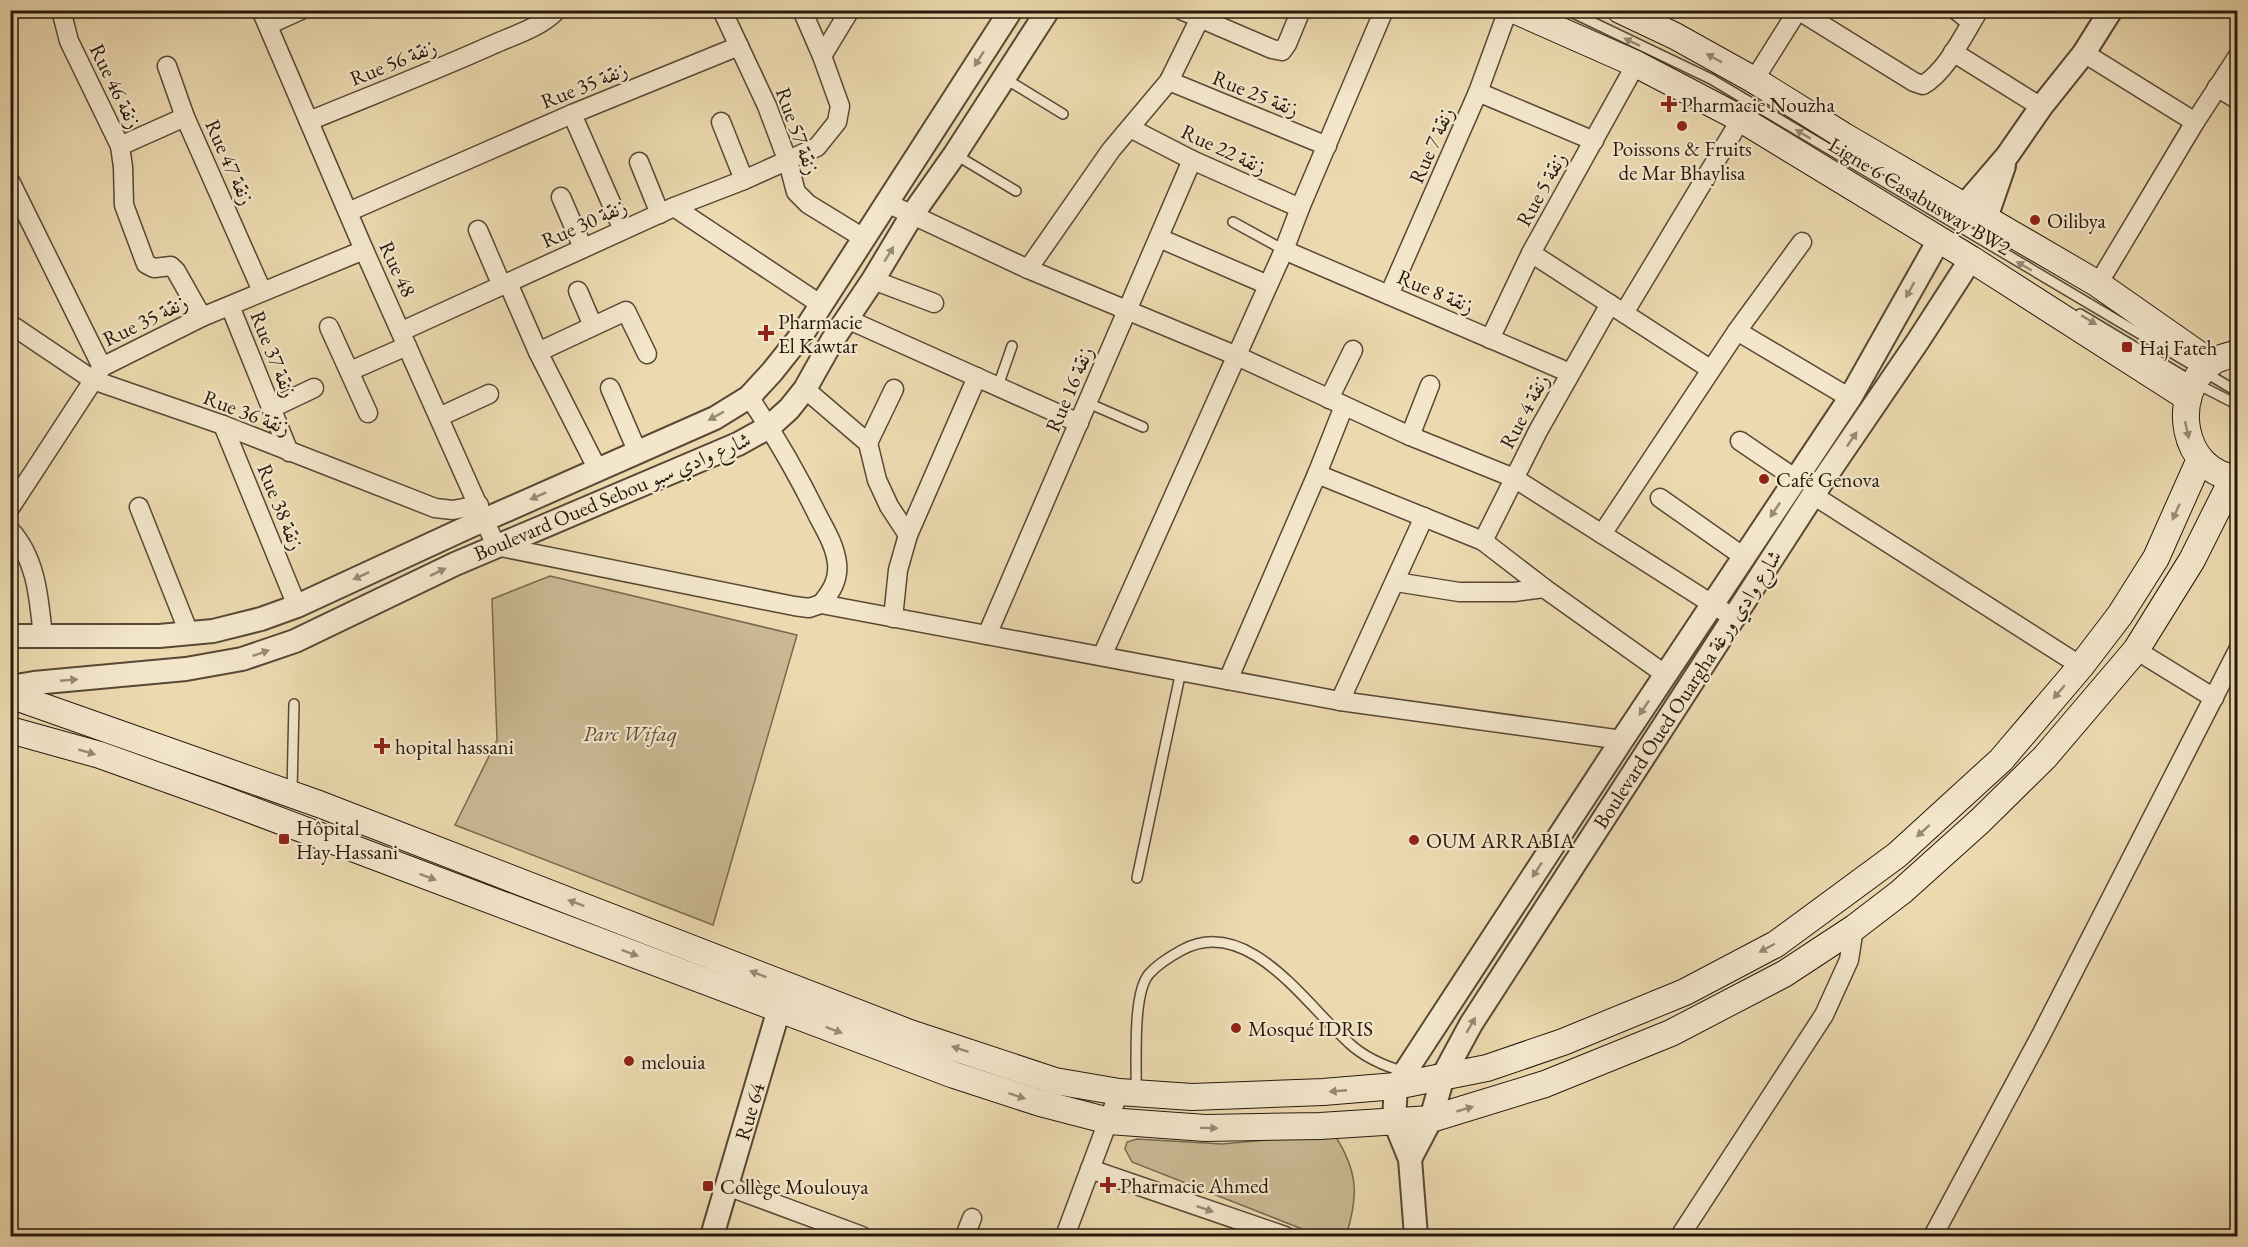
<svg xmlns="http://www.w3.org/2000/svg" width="2248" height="1247" font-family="'EB Garamond',Amiri,serif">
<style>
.green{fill:#cab893;stroke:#786850;stroke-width:1.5}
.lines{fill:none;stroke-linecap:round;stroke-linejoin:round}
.service-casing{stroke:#584835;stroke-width:12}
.minor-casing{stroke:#584835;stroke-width:21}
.tertiary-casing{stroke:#584835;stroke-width:26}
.secondary-casing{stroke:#26180c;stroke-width:28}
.service{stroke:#f3e6cb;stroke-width:9}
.minor{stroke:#f3e6cb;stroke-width:18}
.tertiary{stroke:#f3e6cb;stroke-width:22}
.secondary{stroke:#f3e6cb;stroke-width:26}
.oneway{fill:#978975}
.poi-dot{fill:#8f2418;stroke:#f3e6cb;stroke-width:2}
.labels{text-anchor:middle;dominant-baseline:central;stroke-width:4.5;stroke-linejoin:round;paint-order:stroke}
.street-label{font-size:21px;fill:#26180c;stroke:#f3e6cb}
.poi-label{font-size:21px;fill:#26180c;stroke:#f3e6cb;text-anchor:start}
.park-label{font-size:21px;font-style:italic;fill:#574834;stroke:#f3e6cb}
</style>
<rect width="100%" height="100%" fill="#ecd9af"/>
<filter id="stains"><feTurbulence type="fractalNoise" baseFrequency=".00333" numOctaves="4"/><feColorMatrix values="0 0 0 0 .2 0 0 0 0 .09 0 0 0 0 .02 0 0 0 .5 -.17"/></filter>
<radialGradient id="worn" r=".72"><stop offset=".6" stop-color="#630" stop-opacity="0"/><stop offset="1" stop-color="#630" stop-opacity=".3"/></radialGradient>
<g class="green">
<path d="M550,576L797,635L713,925L455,825L497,740L492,599Z"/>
<path d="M1334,1134C1358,1171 1359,1195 1346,1236H1320L1132,1162L1125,1149L1127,1142L1137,1139L1222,1144Z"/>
</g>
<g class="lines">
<g class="service-casing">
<g id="service">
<path d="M1567,10L1711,79L2238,392"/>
<path d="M1004,78L1063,114"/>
<path d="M956,155L1016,191"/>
<path d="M1233,222L1284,250"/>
<path d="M2080,314L2195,383L2238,405"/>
<path d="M998,386L1012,346"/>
<path d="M1088,403L1143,427"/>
<path d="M292,792L294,704"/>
<path d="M1137,878L1181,671"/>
<path d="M1136,1091C1137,1063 1132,994 1149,974C1157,965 1171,956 1182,950C1248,914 1307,1006 1349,1043C1365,1058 1384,1066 1405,1072"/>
</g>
</g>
<g class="minor-casing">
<g id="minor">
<path d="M61,10L69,41L120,146L123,167L124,205L146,264L154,268L171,266L176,271L202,317"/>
<path d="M261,10L364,250L496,546L794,606L809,608L821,604L1340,701L1622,740"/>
<path d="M722,10L767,106L788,162L796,192L808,204L865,239"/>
<path d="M1181,10L1272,49L1282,51L1287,44L1301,10"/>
<path d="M1956,10L1971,22"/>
<path d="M268,25L301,10"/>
<path d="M1953,52L2041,107"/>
<path d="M2084,53L2195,122"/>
<path d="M822,56L850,10"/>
<path d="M167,66L185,117L262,291"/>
<path d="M1754,80L1798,10L1914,82L1923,85C1947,71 1964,34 1979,10"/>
<path d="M1169,81L1327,146"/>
<path d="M2217,87L2238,100"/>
<path d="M1478,92L1594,141"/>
<path d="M572,114L623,230"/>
<path d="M309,121C370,96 432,72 492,45C514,35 540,28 557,10"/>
<path d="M721,122L744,180"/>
<path d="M1130,128L1192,160L1300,208"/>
<path d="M120,146L185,117"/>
<path d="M639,162L660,214"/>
<path d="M10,181L102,367"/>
<path d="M561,197L583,248"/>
<path d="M887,203L1028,269L1237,356L1410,436L1514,478L1734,618"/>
<path d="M674,207L820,304"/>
<path d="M348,212L572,114L739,46"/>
<path d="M478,230L502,286"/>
<path d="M1159,238L1268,285"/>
<path d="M1284,250L1570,373"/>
<path d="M1531,253L1710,369"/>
<path d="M1028,269L1111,150L1169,81L1200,18"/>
<path d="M873,280L934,303"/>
<path d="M508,283L538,352L598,470"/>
<path d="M2098,284L2195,122L2238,56"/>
<path d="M578,291L593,326"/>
<path d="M1389,295L1478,92L1508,10"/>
<path d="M230,306L289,452"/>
<path d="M1624,313L1741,119"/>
<path d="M847,319L1079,423"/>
<path d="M10,324L93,380L223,425L435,508L453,510L479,505"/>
<path d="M329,327L368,413"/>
<path d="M402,331L674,207L744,180L817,147L837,122L840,106L822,56L802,10"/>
<path d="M1737,331L1850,398"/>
<path d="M1490,339L1531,253L1636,64"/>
<path d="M538,352L626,311L647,354"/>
<path d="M350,371L407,346"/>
<path d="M610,388L638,453"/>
<path d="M805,389L868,443L877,480L889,506L908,535"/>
<path d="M749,397C775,435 798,475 818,516C826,531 835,546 837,563C839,580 831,592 821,604"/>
<path d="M1329,399L1353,350"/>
<path d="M272,408L314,388"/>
<path d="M439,417L489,394"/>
<path d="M223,425L297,606"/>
<path d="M1410,436L1430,385"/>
<path d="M1740,441L1796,479"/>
<path d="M868,443L894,389"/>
<path d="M1317,474L1483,541L1544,588L1666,675"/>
<path d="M1813,495L2081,666"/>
<path d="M1660,498L1744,557"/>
<path d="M139,507L189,633"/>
<path d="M10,508L102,367L202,317L364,250"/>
<path d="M10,530C37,559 39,600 43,637"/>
<path d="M1602,534L1737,331L1802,242"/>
<path d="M1483,541L1538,431L1610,304"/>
<path d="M1396,582L1459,592H1514L1544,588"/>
<path d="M893,618L898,570L908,535L977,377"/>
<path d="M987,635L1192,160"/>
<path d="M2136,650L2214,698"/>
<path d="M1102,656L1284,250L1300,208L1384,10"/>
<path d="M1228,680L1317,474L1344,406"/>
<path d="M1340,701L1424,517"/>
<path d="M1090,1169L1285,1236"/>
<path d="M727,1186L862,1236"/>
<path d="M965,1236L972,1218"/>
<path d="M1065,1236L1119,1092"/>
<path d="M1680,1236L1824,1015L1849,960L1854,928"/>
<path d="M1933,1236L2040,1037L2238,650"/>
</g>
</g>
<g class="tertiary-casing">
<g id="tertiary">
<path d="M1965,205L2007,156L2041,107L2084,53L2111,10"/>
<path d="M1986,218L2004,166"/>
<path d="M10,636H159L213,631L261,619L297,606L466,528L715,418L749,397L772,372L803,333L1011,10"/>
<path d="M10,687L34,683L186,669L242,659L295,641L455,564L738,444L769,427L789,409L805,389L832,341L873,280L912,215L955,154L1048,10"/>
<path d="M1410,1159L1431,1119L1443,1076L1471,1024L1813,495L1918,341L1971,259"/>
<path id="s1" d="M712,1236L784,992"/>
<path d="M1416,1236L1410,1159L1394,1120L1396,1086L1622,740L1850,398L1939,240"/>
</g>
</g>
<g class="secondary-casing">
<g id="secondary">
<path d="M1514,10L1636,64L1741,119L1971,259L2188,398"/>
<path d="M1620,10L1675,36L1754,80L1844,136L2098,284L2211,363"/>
<path d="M2238,353C2229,356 2219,357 2211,363C2169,394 2181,474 2238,478"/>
<path d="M10,695L319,804L910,1033L1055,1081L1119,1092L1192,1097L1323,1092L1396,1086L1487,1068L1563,1042L1685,992L1776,944L1897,855L2001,760L2081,666L2120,615L2156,558L2200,459"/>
<path d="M10,730L100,755L217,797L954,1075L1040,1103L1109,1121L1205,1128L1320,1126L1431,1119L1545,1084L1671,1033L1784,974L1854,928L1901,892L1980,821L2045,757L2136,650L2192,560L2233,478"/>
</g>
</g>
<use href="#service" class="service"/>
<use href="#minor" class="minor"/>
<use href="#tertiary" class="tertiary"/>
<use href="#secondary" class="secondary"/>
</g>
<defs><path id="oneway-solid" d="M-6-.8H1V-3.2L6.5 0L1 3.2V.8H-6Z" transform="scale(1.5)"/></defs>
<g class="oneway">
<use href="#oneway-solid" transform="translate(1632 42) rotate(-154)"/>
<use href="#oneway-solid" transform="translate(1714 58) rotate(-151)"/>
<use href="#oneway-solid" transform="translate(979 59) rotate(123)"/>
<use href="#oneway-solid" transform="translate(1803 134) rotate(-149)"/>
<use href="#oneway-solid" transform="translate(889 254) rotate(-59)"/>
<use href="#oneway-solid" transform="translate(2024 266) rotate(-150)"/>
<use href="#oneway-solid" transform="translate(1910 290) rotate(119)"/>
<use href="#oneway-solid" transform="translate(2089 320) rotate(31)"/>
<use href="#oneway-solid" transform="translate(716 416) rotate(151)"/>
<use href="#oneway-solid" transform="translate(2187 430) rotate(78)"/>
<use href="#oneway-solid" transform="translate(1852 439) rotate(-56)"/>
<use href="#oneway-solid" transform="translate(538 496) rotate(156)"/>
<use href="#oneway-solid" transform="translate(1775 510) rotate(124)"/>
<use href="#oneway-solid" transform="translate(2176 512) rotate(114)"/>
<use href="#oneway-solid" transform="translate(438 572) rotate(-26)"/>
<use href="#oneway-solid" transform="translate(361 576) rotate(155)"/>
<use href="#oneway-solid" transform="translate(261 653) rotate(-19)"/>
<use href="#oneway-solid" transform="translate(69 680) rotate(-5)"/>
<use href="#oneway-solid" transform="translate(2059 692) rotate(130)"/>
<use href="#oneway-solid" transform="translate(1644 708) rotate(124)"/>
<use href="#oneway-solid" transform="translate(87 752) rotate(16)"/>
<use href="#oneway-solid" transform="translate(1923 831) rotate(138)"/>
<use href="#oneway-solid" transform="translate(1537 870) rotate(123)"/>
<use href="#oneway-solid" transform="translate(428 877) rotate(21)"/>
<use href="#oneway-solid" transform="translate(576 903) rotate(-159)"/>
<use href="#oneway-solid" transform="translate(1767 948) rotate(152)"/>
<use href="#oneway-solid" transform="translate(630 953) rotate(21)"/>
<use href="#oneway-solid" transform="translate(758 974) rotate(-159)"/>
<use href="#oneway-solid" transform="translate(1471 1025) rotate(-60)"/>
<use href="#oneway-solid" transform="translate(834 1030) rotate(21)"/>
<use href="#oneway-solid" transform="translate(960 1049) rotate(-162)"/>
<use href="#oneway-solid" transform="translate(1338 1091) rotate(175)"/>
<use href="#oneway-solid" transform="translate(1017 1096) rotate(18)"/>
<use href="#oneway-solid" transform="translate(1465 1109) rotate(-16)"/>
<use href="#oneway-solid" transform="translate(1209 1128) rotate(1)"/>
<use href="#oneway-solid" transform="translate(1205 1209) rotate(19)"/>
</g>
<g class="poi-dot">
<path d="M1666 95h6v6h6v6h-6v6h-6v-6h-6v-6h6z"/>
<circle cx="1682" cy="126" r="6"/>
<circle cx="2035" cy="220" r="6"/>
<path d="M763 324h6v6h6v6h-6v6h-6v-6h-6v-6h6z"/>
<rect x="2121" y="341" width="12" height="12" rx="3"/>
<circle cx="1764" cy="479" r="6"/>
<path d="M379 737h6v6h6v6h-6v6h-6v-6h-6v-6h6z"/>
<rect x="278" y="833" width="12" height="12" rx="3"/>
<circle cx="1414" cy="840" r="6"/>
<circle cx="1236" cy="1028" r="6"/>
<circle cx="629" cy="1061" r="6"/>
<path d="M1105 1176h6v6h6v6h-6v6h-6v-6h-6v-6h6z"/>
<rect x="702" y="1180" width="12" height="12" rx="3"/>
</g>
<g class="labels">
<g class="street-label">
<text transform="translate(393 62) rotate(-22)">Rue 56 زنقة</text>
<text transform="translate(584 85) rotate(-22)">Rue 35 زنقة</text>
<text transform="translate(116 86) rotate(64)">Rue 46 زنقة</text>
<text transform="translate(1256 93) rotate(22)">Rue 25 زنقة</text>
<text transform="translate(798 131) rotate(70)">Rue 57 زنقة</text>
<text transform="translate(1431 145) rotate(-66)">Rue 7 زنقة</text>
<text transform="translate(1224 149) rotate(25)">Rue 22 زنقة</text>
<text transform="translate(230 162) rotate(66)">Rue 47 زنقة</text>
<text transform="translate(1541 189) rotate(-61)">Rue 5 زنقة</text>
<text transform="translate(1920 196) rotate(31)">Ligne 6 Casabusway BW2</text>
<text transform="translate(584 223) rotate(-24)">Rue 30 زنقة</text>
<text transform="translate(398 269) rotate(65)">Rue 48</text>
<text transform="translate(1436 291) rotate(23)">Rue 8 زنقة</text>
<text transform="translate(145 320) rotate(-26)">Rue 35 زنقة</text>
<text transform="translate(274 354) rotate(68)">Rue 37 زنقة</text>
<text transform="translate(1069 389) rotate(-67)">Rue 16 زنقة</text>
<text transform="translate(1524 411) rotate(-62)">Rue 4 زنقة</text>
<text transform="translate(247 412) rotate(21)">Rue 36 زنقة</text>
<text transform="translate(612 496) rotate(-23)">Boulevard Oued Sebou شارع وادي سبو</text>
<text transform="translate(281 507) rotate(68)">Rue 38 زنقة</text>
<text transform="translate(1687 689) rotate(-57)">Boulevard Oued Ouargha شارع وادي ورغة</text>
<text stroke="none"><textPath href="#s1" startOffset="130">Rue 64</textPath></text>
</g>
<g class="poi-label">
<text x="1681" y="104">Pharmacie Nouzha</text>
<text x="1682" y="148" text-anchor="middle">Poissons &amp; Fruits<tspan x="1682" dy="24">de Mar Bhaylisa</tspan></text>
<text x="2047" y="220">Oilibya</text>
<text x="778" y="321">Pharmacie<tspan x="778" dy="24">El Kawtar</tspan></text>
<text x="2139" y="347">Haj Fateh</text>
<text x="1776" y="479">Café Genova</text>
<text x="395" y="746">hopital hassani</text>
<text x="296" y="827">Hôpital<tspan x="296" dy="24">Hay Hassani</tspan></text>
<text x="1426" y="840">OUM ARRABIA</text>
<text x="1248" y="1028">Mosqué IDRIS</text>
<text x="641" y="1061">melouia</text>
<text x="1120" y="1185">Pharmacie Ahmed</text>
<text x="720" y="1186">Collège Moulouya</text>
</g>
<g class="park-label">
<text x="630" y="733">Parc Wifaq</text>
</g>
</g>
<rect width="2248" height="1247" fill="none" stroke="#ecd9af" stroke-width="36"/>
<rect x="12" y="12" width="2224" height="1223" fill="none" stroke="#26180c" stroke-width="3"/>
<rect x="18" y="18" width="2212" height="1211" fill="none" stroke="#26180c" stroke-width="1.5"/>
<rect width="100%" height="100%" filter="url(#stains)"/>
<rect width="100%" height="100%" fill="url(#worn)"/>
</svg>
